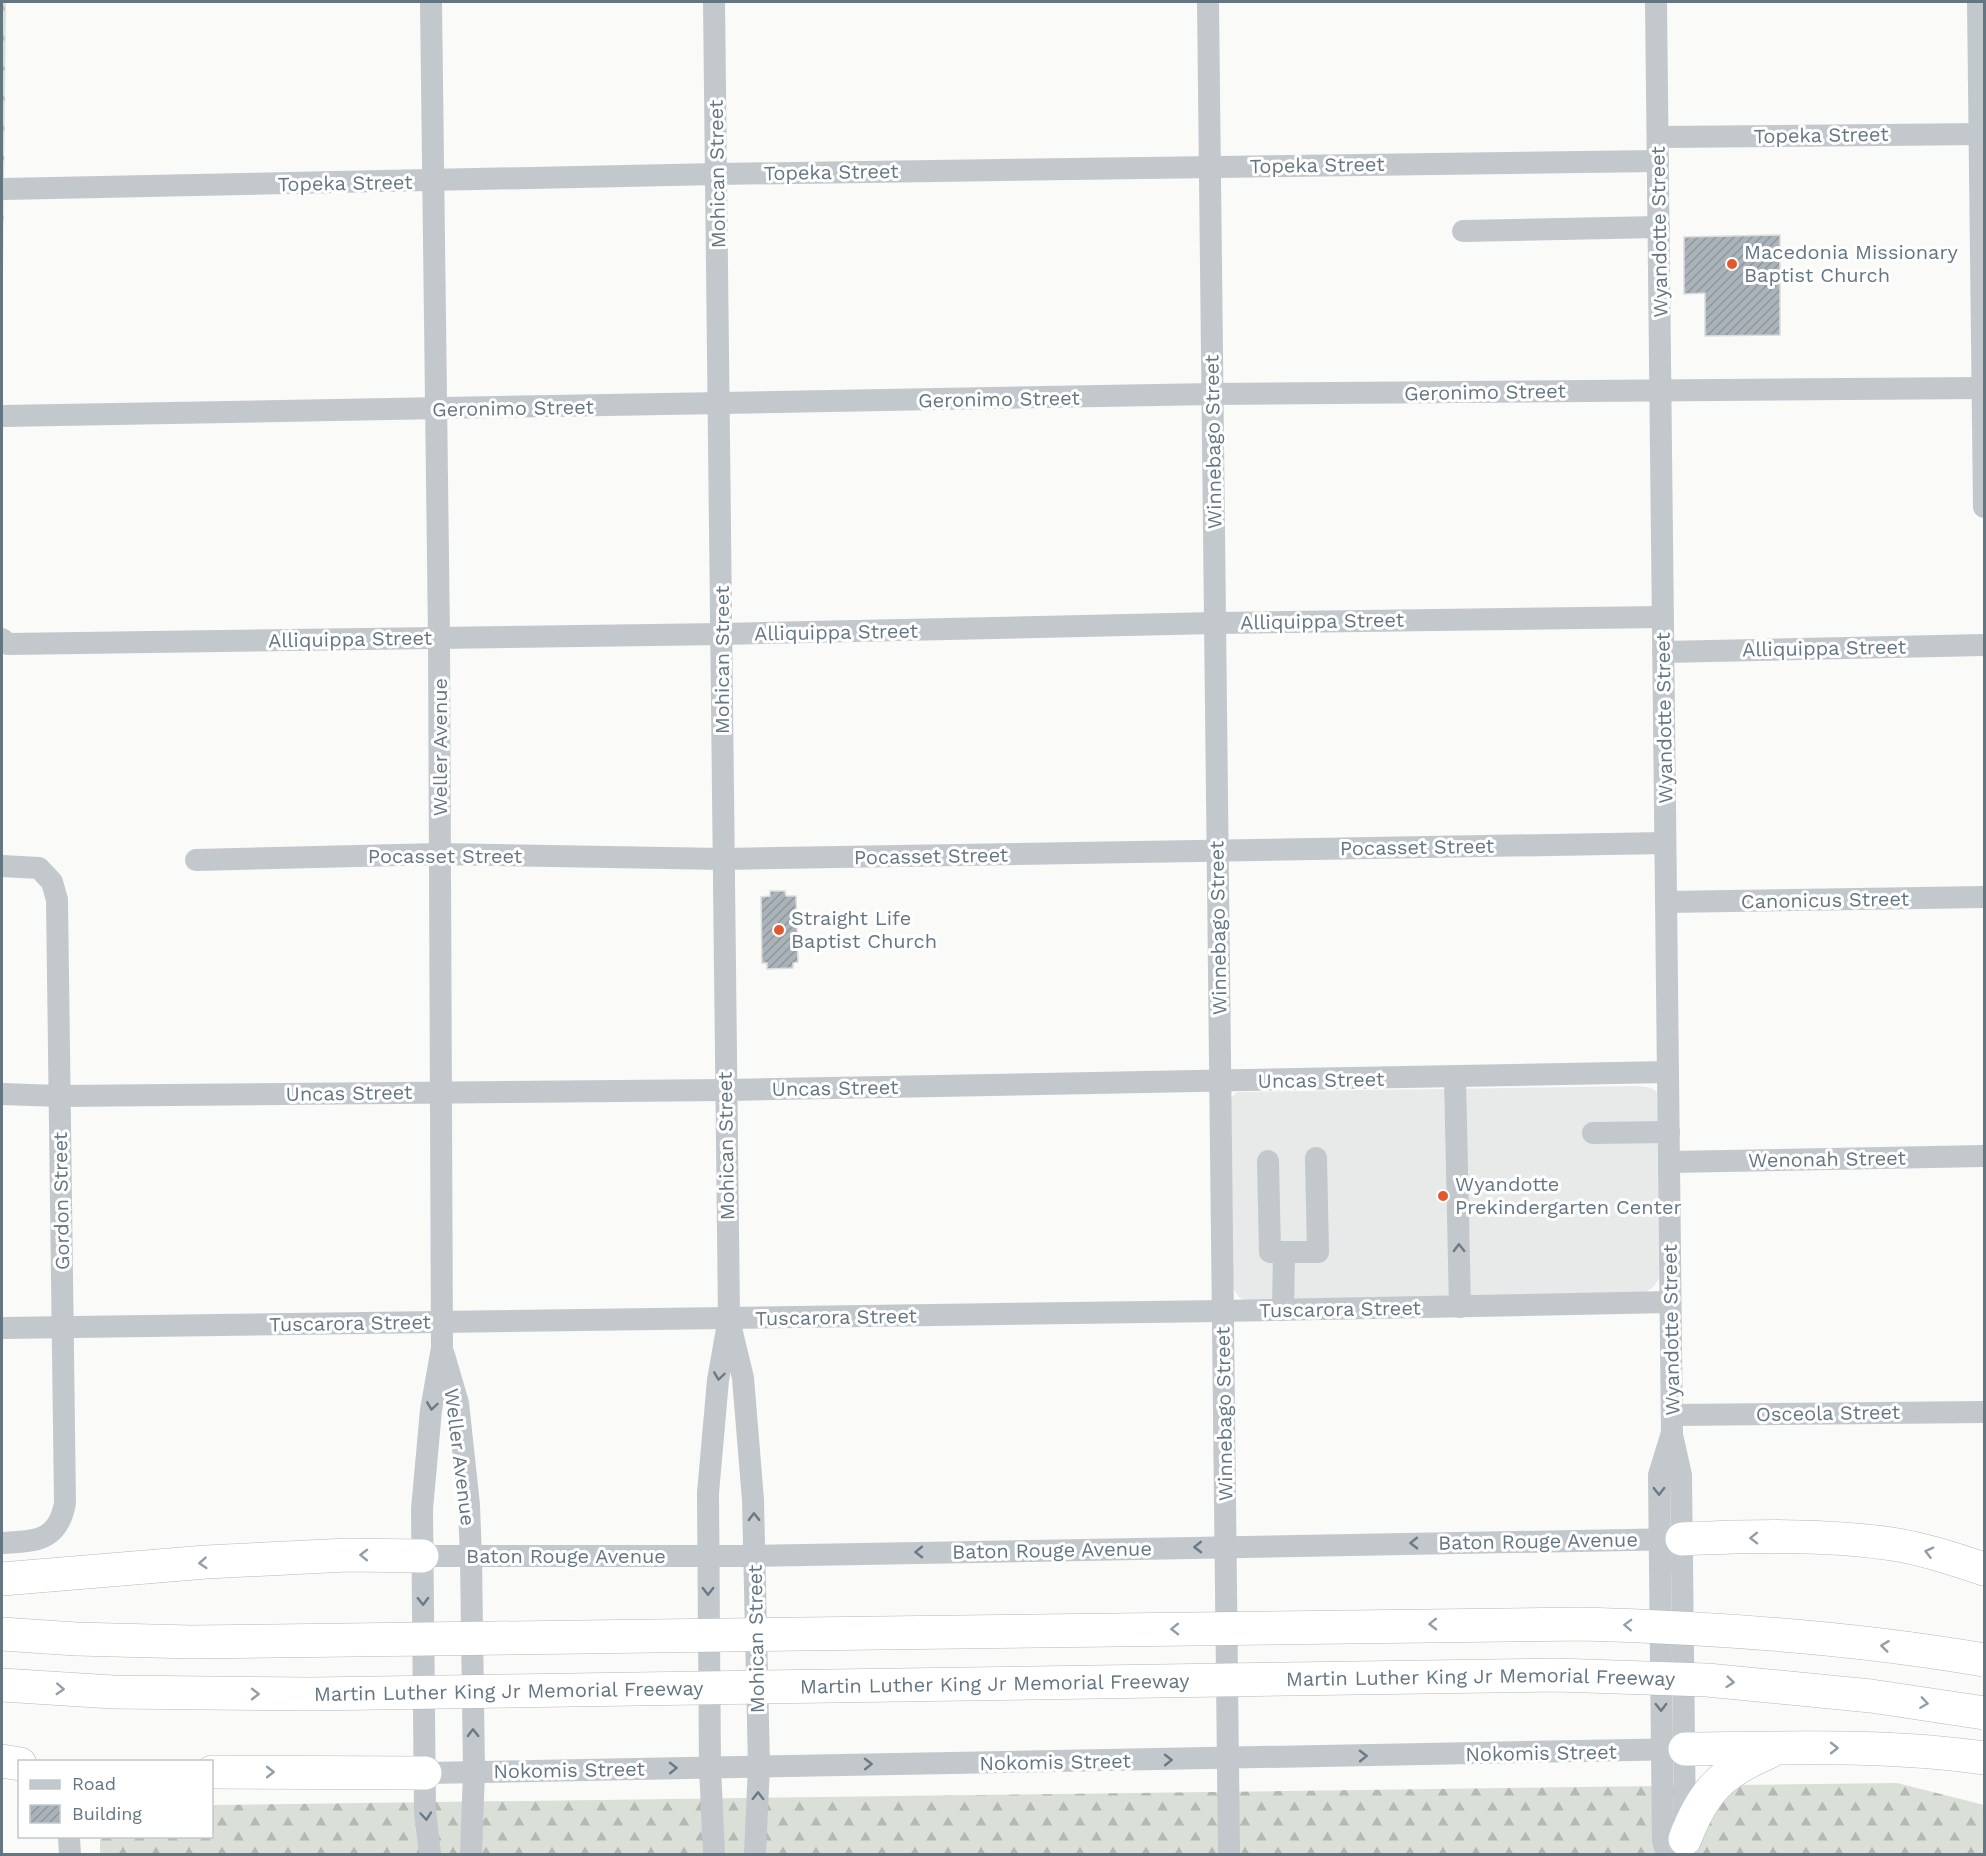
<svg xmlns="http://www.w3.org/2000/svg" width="1986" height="1856" font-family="'Work Sans',sans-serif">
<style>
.built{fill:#e8e9e9}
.forest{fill:url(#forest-firs)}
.park{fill:url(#park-tufts)}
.building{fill:url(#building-hatch);stroke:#dcdcda;stroke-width:1.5}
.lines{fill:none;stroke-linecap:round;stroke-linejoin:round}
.highway-casing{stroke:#b4b9bd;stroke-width:34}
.minor{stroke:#c3c8cc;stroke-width:22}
.highway{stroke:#fff;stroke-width:33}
.highway-bridge-casing{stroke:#b4b9bd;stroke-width:34;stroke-linecap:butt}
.highway-bridge{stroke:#fff;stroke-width:33}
.oneway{stroke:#6a7a87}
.oneway2{stroke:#939fa8}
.poi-dot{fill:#e4572e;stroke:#fff;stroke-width:2}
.labels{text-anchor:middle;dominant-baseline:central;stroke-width:6;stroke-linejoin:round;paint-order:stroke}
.street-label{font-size:20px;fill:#657683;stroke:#fff}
.poi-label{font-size:20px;fill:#657683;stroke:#fff;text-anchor:start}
</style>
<defs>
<pattern id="forest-firs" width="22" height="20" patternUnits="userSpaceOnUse" patternTransform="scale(1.5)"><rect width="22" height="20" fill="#dadfd7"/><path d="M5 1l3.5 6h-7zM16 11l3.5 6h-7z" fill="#b4b9b4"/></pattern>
<pattern id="park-tufts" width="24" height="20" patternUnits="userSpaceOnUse" patternTransform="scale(1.5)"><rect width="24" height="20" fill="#dadfd7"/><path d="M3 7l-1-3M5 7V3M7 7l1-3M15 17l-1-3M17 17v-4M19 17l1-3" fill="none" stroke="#b4b9b4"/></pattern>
<pattern id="building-hatch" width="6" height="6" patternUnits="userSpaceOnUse" patternTransform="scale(1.5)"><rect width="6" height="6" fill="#aab3b9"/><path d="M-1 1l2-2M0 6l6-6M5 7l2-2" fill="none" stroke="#8e969c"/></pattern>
</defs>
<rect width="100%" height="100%" fill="#fafaf8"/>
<path class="built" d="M1639,1086L1652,1088L1657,1092L1659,1278L1654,1286L1644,1294L1245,1300L1240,1298L1232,1288L1231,1098L1237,1092Z"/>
<path class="forest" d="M1897,1783L1984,1805V1854H100V1837L212,1836V1805Z"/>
<path class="park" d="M2,2H6L2,364Z"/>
<g class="building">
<path d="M1780,235V335L1705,336V293L1684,294V237Z"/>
<path d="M770,891H785L786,896H796L798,962L793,963V968L767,969V963H762L761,897L770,896Z"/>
</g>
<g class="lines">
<g class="highway-casing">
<g id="highway">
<path d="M1682,1539C1752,1536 1823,1534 1892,1544C1924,1549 1954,1559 1984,1569"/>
<path d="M2,1579L206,1562L348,1555L422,1556"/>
<path d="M1685,1749C1785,1748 1886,1744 1984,1758"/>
<path d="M2,1761L20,1764"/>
<path d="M212,1772L425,1773"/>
<path d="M1685,1839C1703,1791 1722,1772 1769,1752"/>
</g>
</g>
<g class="minor">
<path d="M1208,2L1229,1854"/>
<path d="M1656,2L1672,1435L1681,1475L1685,1829"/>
<path d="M1978,2L1984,507"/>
<path d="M1658,137L1984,134"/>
<path d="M4,189L717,174L1658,161"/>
<path d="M1463,231L1659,227"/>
<path d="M2,416L1212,394L1984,388"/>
<path d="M2,639L8,644L722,634L1215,623L1663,617"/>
<path d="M1663,652L1984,645"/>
<path d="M196,860L440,854L723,859L1665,843"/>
<path d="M2,866L39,868L52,882L57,900L65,1503C58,1542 35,1541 2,1543"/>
<path d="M1666,902L1984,897"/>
<path d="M1455,1077L1460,1307"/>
<path d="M2,1094L59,1096L726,1090L1668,1072"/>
<path d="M1593,1133L1669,1132"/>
<path d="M1268,1161L1270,1252H1284L1283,1310"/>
<path d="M1669,1162L1984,1156"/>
<path d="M1284,1252H1318L1316,1158"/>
<path d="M2,1328L1222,1311L1670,1302"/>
<path d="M731,1328L743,1378L753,1500L759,1766L755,1854"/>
<path d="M444,1355L458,1403L469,1505L471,1557L474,1772L471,1854"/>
<path d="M1672,1415L1984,1412"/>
<path d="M422,1556H754L1682,1539"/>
<path d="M425,1773L1685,1749"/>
<path d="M69,1838L70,1854"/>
<path d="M430,1854L425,1811L422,1509L431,1410L442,1348L439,637L431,2"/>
<path d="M714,1854L710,1768L708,1493L718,1380L729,1318L714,2"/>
<path d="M1667,1854L1663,1841L1659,1475L1671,1436"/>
</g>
<use href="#highway" class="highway"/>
<g class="highway-bridge-casing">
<g id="highway-bridge">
<path d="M2,1634L76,1639L191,1642L1583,1624C1717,1628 1851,1637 1984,1660"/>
<path id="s1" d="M2,1685L113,1692L311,1694L1556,1675L1707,1680L1871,1696L1984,1713"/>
</g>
</g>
<use href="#highway-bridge" class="highway-bridge"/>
</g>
<defs><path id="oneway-chevron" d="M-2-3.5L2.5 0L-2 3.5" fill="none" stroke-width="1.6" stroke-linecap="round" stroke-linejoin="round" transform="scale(1.5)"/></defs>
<g class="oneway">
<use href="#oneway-chevron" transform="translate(1459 1248) rotate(-91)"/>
<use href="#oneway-chevron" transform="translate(719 1376) rotate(98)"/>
<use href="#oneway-chevron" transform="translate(432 1406) rotate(98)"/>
<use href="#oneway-chevron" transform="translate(1659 1491) rotate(90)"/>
<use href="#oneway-chevron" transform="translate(754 1517) rotate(-91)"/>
<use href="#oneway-chevron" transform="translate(1414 1543) rotate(179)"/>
<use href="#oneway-chevron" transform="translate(1198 1547) rotate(179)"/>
<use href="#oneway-chevron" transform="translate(919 1552) rotate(179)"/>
<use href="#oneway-chevron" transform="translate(708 1591) rotate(89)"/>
<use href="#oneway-chevron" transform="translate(423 1601) rotate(89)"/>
<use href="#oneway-chevron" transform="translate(1661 1707) rotate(89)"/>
<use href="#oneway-chevron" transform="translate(473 1733) rotate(-91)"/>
<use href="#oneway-chevron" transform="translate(1363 1756) rotate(-1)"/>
<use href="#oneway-chevron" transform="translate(1168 1760) rotate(-1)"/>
<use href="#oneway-chevron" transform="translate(868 1764) rotate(-1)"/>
<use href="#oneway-chevron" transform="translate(673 1768) rotate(-1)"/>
<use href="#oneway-chevron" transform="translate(758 1796) rotate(-89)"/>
<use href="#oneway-chevron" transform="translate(426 1816) rotate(85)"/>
</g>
<g class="oneway2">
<use href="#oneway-chevron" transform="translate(1754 1538) rotate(179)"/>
<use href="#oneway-chevron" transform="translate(1929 1552) rotate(-165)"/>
<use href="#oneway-chevron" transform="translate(364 1555) rotate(-179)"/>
<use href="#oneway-chevron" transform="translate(203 1563) rotate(176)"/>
<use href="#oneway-chevron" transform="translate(1433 1624) rotate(179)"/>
<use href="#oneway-chevron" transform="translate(1628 1625) rotate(-178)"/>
<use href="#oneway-chevron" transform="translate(1175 1629) rotate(179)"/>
<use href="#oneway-chevron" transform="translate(1885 1646) rotate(-173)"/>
<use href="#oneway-chevron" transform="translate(1730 1682) rotate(6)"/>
<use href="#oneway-chevron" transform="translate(60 1689) rotate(3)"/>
<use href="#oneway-chevron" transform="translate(255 1694)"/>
<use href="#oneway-chevron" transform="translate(1924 1703) rotate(8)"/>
<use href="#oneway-chevron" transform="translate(1834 1748)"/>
<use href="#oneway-chevron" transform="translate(270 1772)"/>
</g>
<g class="poi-dot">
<circle cx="1732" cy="264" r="6"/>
<circle cx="779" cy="930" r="6"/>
<circle cx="1443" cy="1196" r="6"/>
</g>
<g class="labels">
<g class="street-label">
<text transform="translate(1821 135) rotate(-1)">Topeka Street</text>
<text transform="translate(1317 165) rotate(-1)">Topeka Street</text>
<text transform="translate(831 172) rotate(-1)">Topeka Street</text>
<text transform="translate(717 174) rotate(-91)">Mohican Street</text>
<text transform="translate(345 183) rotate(-1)">Topeka Street</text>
<text transform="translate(1659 232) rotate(-91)">Wyandotte Street</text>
<text transform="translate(1485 392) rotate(-1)">Geronimo Street</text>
<text transform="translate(999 399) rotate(-1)">Geronimo Street</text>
<text transform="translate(513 408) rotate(-1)">Geronimo Street</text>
<text transform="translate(1213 442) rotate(-91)">Winnebago Street</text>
<text transform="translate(1322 621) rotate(-1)">Alliquippa Street</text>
<text transform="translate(836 632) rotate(-1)">Alliquippa Street</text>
<text transform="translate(350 639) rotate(-1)">Alliquippa Street</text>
<text transform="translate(1824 648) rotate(-1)">Alliquippa Street</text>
<text transform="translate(722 660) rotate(-90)">Mohican Street</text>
<text transform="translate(1664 718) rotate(-91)">Wyandotte Street</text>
<text transform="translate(440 747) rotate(-90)">Weller Avenue</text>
<text transform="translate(1417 847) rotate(-1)">Pocasset Street</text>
<text x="445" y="856">Pocasset Street</text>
<text transform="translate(931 856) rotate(-1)">Pocasset Street</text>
<text transform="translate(1825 900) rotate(-1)">Canonicus Street</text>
<text transform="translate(1218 928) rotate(-91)">Winnebago Street</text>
<text transform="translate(1321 1080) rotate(-1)">Uncas Street</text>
<text transform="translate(835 1088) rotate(-1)">Uncas Street</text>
<text transform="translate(349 1093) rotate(-1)">Uncas Street</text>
<text transform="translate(726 1146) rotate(-91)">Mohican Street</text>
<text transform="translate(1827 1159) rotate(-1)">Wenonah Street</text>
<text transform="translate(61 1201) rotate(-91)">Gordon Street</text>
<text transform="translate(1340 1309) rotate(-1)">Tuscarora Street</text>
<text transform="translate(836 1317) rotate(-1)">Tuscarora Street</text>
<text transform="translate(350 1323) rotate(-1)">Tuscarora Street</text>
<text transform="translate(1671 1330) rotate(-91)">Wyandotte Street</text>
<text transform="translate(1828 1413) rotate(-1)">Osceola Street</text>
<text transform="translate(1224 1414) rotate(-91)">Winnebago Street</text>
<text transform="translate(460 1457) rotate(83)">Weller Avenue</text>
<text transform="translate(1538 1541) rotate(-1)">Baton Rouge Avenue</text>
<text transform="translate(1052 1550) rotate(-1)">Baton Rouge Avenue</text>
<text x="566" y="1556">Baton Rouge Avenue</text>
<text transform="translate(756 1639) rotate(-91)">Mohican Street</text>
<text stroke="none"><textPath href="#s1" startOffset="1479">Martin Luther King Jr Memorial Freeway</textPath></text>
<text stroke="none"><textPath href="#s1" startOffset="993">Martin Luther King Jr Memorial Freeway</textPath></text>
<text stroke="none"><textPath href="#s1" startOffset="507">Martin Luther King Jr Memorial Freeway</textPath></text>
<text transform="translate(1541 1753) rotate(-1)">Nokomis Street</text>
<text transform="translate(1055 1762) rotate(-1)">Nokomis Street</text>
<text transform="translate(569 1770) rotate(-1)">Nokomis Street</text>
</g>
<g class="poi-label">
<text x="1744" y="252">Macedonia Missionary<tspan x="1744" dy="23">Baptist Church</tspan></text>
<text x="791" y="918">Straight Life<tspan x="791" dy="23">Baptist Church</tspan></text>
<text x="1455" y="1184">Wyandotte<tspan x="1455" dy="23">Prekindergarten Center</tspan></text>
</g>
</g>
<rect width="1986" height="1856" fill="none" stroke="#657683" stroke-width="6"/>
<rect x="18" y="1760" width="195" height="78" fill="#ffffff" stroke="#c1c8cd" stroke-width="1.5"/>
<rect x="30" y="1780" width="30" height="9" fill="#c3c8cc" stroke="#c1c8cd" stroke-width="1.5"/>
<text x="72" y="1790" font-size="18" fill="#657683">Road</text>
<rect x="30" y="1805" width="30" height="18" fill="url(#building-hatch)" stroke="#c1c8cd" stroke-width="1.5"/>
<text x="72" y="1820" font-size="18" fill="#657683">Building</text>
</svg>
